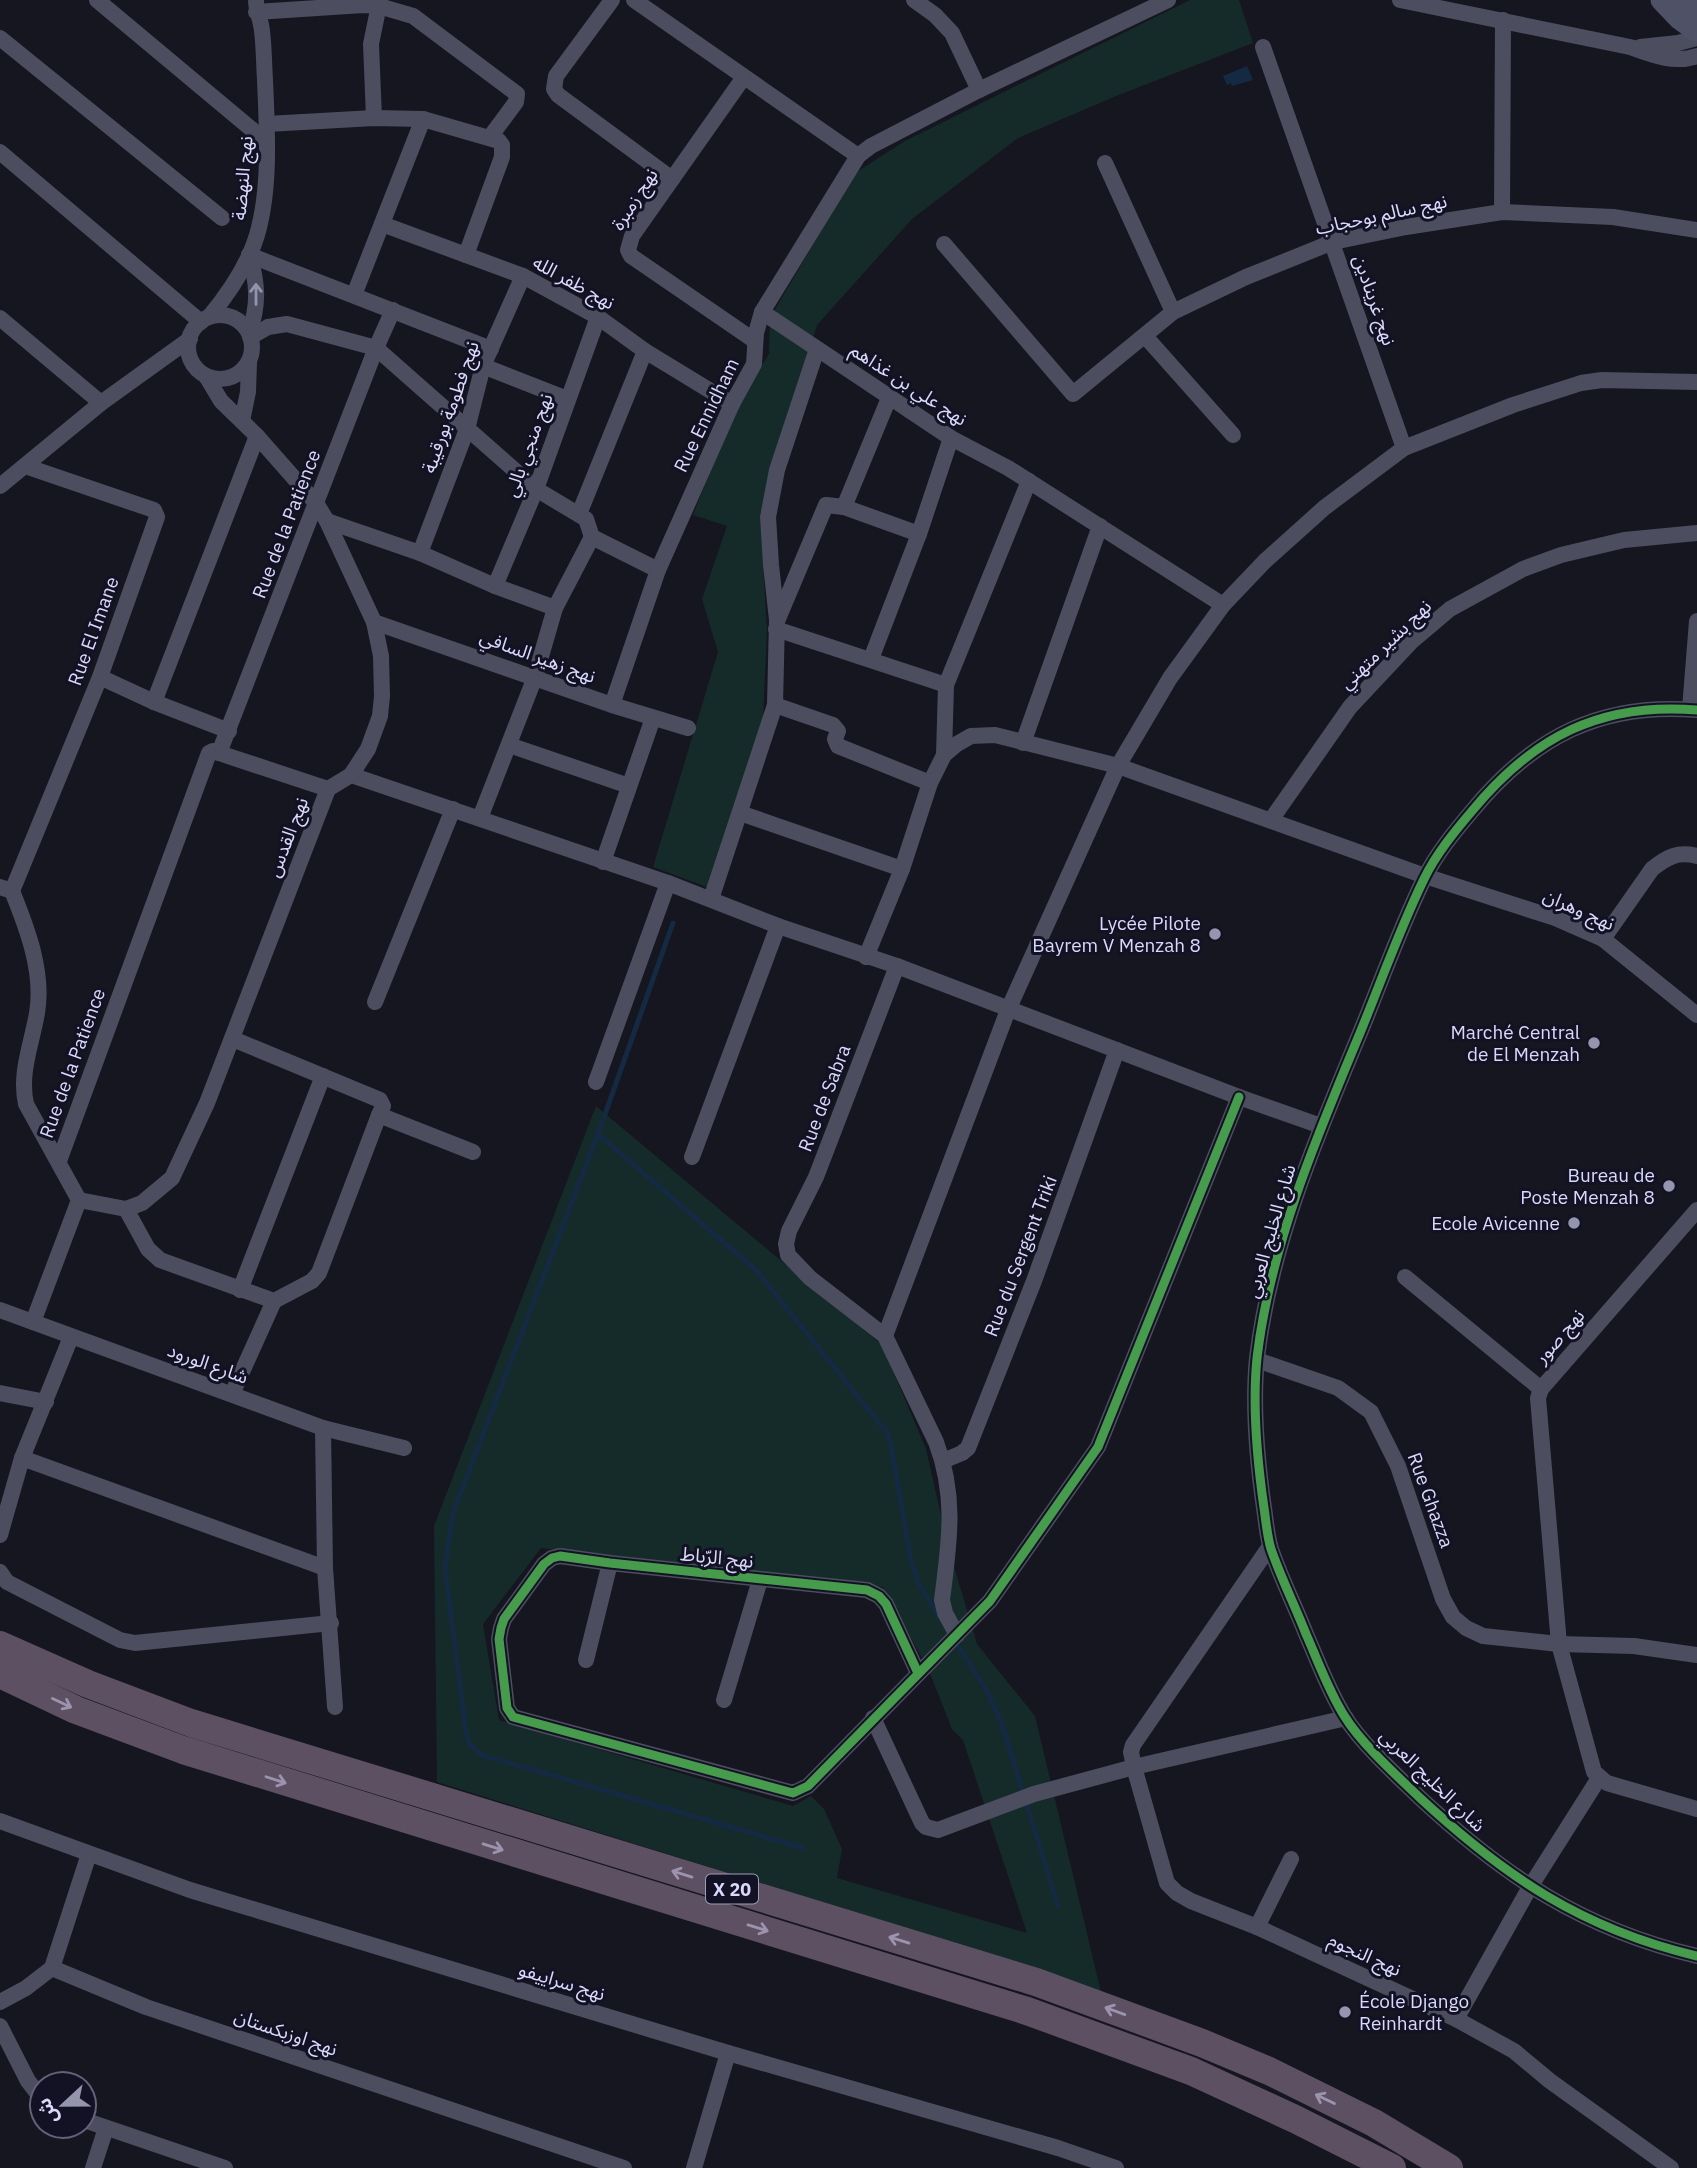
<svg xmlns="http://www.w3.org/2000/svg" width="1697" height="2168" font-family="'IBM Plex Sans','Noto Sans Arabic',sans-serif">
<style>
.green{fill:#152b29;fill-rule:evenodd}
.water{fill:#142a43}
.lines{fill:none;stroke-linecap:round;stroke-linejoin:round}
.stream{stroke:#142a43;stroke-width:5}
.street{stroke:#4c4d5f;stroke-width:16}
.secondary{stroke:#4f5166;stroke-width:21}
.highway{stroke:#5d5063;stroke-width:28}
.cycleway-casing{stroke:#131224;stroke-width:13}
.cycleway{stroke:#469c4c;stroke-width:9}
.oneway{stroke:#9393ad}
.oneway2{stroke:#9c94af}
.poi-dot{fill:#9595ae;stroke:#131224;stroke-width:2.5}
.labels{text-anchor:middle;dominant-baseline:central;stroke-width:6;stroke-linejoin:round;paint-order:stroke}
.shield{fill:#131224;stroke:#9e9dba;stroke-width:2}
.shield-label{font-size:18px;font-weight:bold;fill:#dad9fb}
.street-label{font-size:19px;fill:#dad9fb;stroke:#131224}
.poi-label{font-size:19px;fill:#dad9fb;stroke:#131224;text-anchor:end}
</style>
<rect width="100%" height="100%" fill="#161620"/>
<g class="green">
<path d="M1190,0H1239L1253,43L1116,96L1018,138L912,219L817,325L760,514L767,630L763,718L707,887L653,867L718,652L702,599L727,526L693,515L736,406L769,354L770,318L855,173L905,141Z"/>
<path d="M596,1106L882,1345L926,1449L949,1550L977,1644L1035,1716L1101,1992L1040,1970L437,1782L434,1526ZM541,1548L883,1587L929,1671L952,1729L963,1740L1027,1933L837,1878L842,1849L824,1809L811,1796L793,1806L499,1720L483,1624Z"/>
</g>
<path class="water" d="M1247,66L1253,80L1232,86L1231,83L1227,85L1223,76Z"/>
<g class="lines">
<g class="stream">
<path d="M673,923L598,1134L453,1513L445,1568L466,1732L470,1745L482,1755L803,1848"/>
<path d="M598,1134L756,1270L889,1435L911,1561L918,1582L939,1617"/>
<path d="M954,1640L987,1691L1003,1727L1058,1906"/>
</g>
<g class="street">
<path d="M97,0L267,142"/>
<path d="M612,0L556,76L554,89L558,95L672,179"/>
<path d="M634,0L858,156"/>
<path d="M914,0L935,15L952,33L979,90"/>
<path d="M1400,0L1630,47C1652,55 1674,64 1697,56"/>
<path d="M256,12L363,5L379,6L413,16L517,94L516,102L490,137"/>
<path d="M0,38L222,218"/>
<path d="M1263,47L1404,448"/>
<path d="M1640,47L1678,43L1697,38"/>
<path d="M744,77L632,236L628,250L631,256L755,341"/>
<path d="M374,118L371,44L380,0"/>
<path d="M267,124L374,118L423,119L499,141L502,145V157L466,255"/>
<path d="M0,152L201,322"/>
<path d="M1105,163L1173,312"/>
<path d="M1502,212L1503,20"/>
<path d="M382,224L523,276L598,317L645,351L732,404"/>
<path d="M944,244L1073,394L1173,312L1246,277L1333,242L1406,227L1502,212L1613,217L1697,230"/>
<path d="M249,255L491,349"/>
<path d="M354,295L423,119"/>
<path d="M762,312L951,438L1008,468L1223,605"/>
<circle cx="220" cy="347" r="32"/>
<path d="M209,317C229,293 248,265 257,235C271,187 267,128 265,80C264,64 264,47 262,31C261,20 256,11 256,0"/>
<path d="M0,318L101,403"/>
<path d="M249,333C259,305 258,283 249,255"/>
<path d="M1145,336L1233,435"/>
<path d="M250,337L268,327L287,324L376,348L536,489L586,519L592,537L658,570"/>
<path d="M483,366L567,399"/>
<path d="M242,421L248,392L249,362"/>
<path d="M0,486L101,403L190,339"/>
<path d="M844,507L889,398"/>
<path d="M579,514L645,351"/>
<path d="M327,521L420,553L495,586L555,608"/>
<path d="M420,553L467,429L483,366L523,276"/>
<path d="M495,586L536,489L598,317"/>
<path d="M778,619L826,505L844,507L919,534"/>
<path d="M374,622L612,705L688,728"/>
<path d="M776,629L946,685"/>
<path d="M871,659L919,534L951,438"/>
<path d="M100,677L154,702L229,731"/>
<path d="M154,702L257,436"/>
<path d="M612,705L658,570L732,404L754,364L756,333L762,312L858,156L871,146L979,90L1168,0"/>
<path d="M775,705L833,725L838,731L835,739L838,746L930,783"/>
<path d="M1690,709L1697,621"/>
<path d="M1697,710C1600,702 1533,737 1472,811C1455,831 1436,854 1424,879C1400,928 1381,982 1360,1033C1317,1136 1270,1246 1257,1358C1252,1407 1257,1459 1264,1508C1266,1521 1267,1536 1271,1549C1281,1578 1295,1606 1306,1634C1318,1661 1329,1692 1345,1717C1361,1743 1396,1775 1419,1797C1504,1876 1582,1929 1697,1956"/>
<path d="M1023,743L1100,526"/>
<path d="M509,745L629,786"/>
<path d="M219,753L376,348L393,310"/>
<path d="M944,755L946,685L1029,481"/>
<path d="M351,775L668,883L778,926L897,966L1239,1097L1321,1126"/>
<path d="M740,813L902,869"/>
<path d="M480,818L535,677L555,608L592,537"/>
<path d="M1271,820L1350,707L1411,642L1450,609L1523,569L1561,555L1624,540L1697,533"/>
<path d="M603,862L653,718"/>
<path d="M0,887L12,891C27,928 44,972 37,1013C32,1043 19,1073 26,1104L79,1200L33,1322"/>
<path d="M12,891L100,677L157,517L154,510L25,466"/>
<path d="M711,899L775,705L777,620L771,565L768,517L777,470L817,349"/>
<path d="M1603,939L1652,869C1667,857 1678,851 1697,856"/>
<path d="M866,957L902,869L930,783L944,755L957,744L971,736L995,735L1118,766L1425,876L1555,918L1603,939L1697,1015"/>
<path d="M897,966L816,1177L789,1231L786,1244L788,1255L810,1278L885,1336L936,1442C957,1497 949,1544 942,1600L945,1613L957,1635"/>
<path d="M375,1002L453,809"/>
<path d="M233,1039L380,1100L383,1106L379,1115L473,1152"/>
<path d="M596,1082L668,883"/>
<path d="M692,1157L778,926"/>
<path d="M59,1161L209,753L213,751L328,789"/>
<path d="M79,1200L126,1209L142,1203L172,1178L207,1103L328,789L351,775L368,749L380,716L382,696L381,656L374,622L327,521L316,503L257,436L221,401L206,376"/>
<path d="M126,1209L148,1249L160,1260L274,1301"/>
<path d="M1405,1277L1541,1389L1697,1210"/>
<path d="M240,1290L323,1076"/>
<path d="M274,1301L312,1281L319,1273L379,1115"/>
<path d="M0,1310L323,1428L404,1448"/>
<path d="M885,1336L1008,1010L1118,766L1170,678L1223,605L1265,561L1324,508L1404,448L1513,405L1581,383L1602,380L1697,382"/>
<path d="M1257,1360L1338,1388L1371,1412L1398,1466L1443,1599L1453,1617L1466,1628L1483,1636L1559,1644L1634,1646L1697,1655"/>
<path d="M1541,1389L1538,1398L1559,1644L1594,1772L1607,1783L1697,1809"/>
<path d="M0,1393L46,1402"/>
<path d="M232,1394L274,1301"/>
<path d="M323,1428L325,1568L335,1707"/>
<path d="M22,1458L325,1568"/>
<path d="M943,1461L962,1453L968,1448L1034,1281L1117,1050"/>
<path d="M0,1535L22,1458L71,1337"/>
<path d="M1270,1546L1133,1745L1131,1752L1134,1767L1167,1883L1177,1893L1191,1901L1257,1927L1456,2019L1514,2051L1550,2081L1671,2168"/>
<path d="M0,1572L7,1582L120,1640L135,1643L331,1623"/>
<path d="M586,1660L610,1563"/>
<path d="M918,1673L886,1604L879,1596L867,1590L610,1563L560,1556L552,1558L544,1564L504,1619L501,1628L499,1639L507,1708L513,1717L793,1793L808,1786L990,1601L1098,1447L1239,1097"/>
<path d="M724,1700L760,1580"/>
<path d="M873,1718L922,1823L926,1827L938,1830L1034,1794L1134,1767L1346,1718"/>
<path d="M0,1821L190,1890L728,2053L1058,2148L1116,2168"/>
<path d="M1257,1927L1291,1859"/>
<path d="M52,1968L146,2007L624,2168"/>
<path d="M52,1968L89,1854"/>
<path d="M0,2002L26,1988L52,1968"/>
<path d="M1456,2019L1530,1887L1599,1778"/>
<path d="M0,2026L28,2081L42,2099"/>
<path d="M84,2120L225,2168"/>
<path d="M93,2168L106,2128"/>
<path d="M694,2168L728,2053"/>
</g>
<g class="secondary">
<path d="M1661,0L1679,19L1697,32"/>
<path d="M1679,0L1697,13"/>
</g>
<g class="highway">
<path d="M0,1645L88,1684L191,1723L1036,1982L1202,2043L1269,2071L1374,2123L1449,2168"/>
<path d="M0,1674L76,1710L183,1750L1027,2011L1191,2071L1295,2119L1392,2168"/>
</g>
<g class="cycleway-casing">
<g id="cycleway">
<path d="M1697,710C1600,702 1533,737 1472,811C1455,831 1436,854 1424,879C1400,928 1381,982 1360,1033C1317,1136 1270,1246 1257,1358C1252,1407 1257,1459 1264,1508C1266,1521 1267,1536 1271,1549C1281,1578 1295,1606 1306,1634C1318,1661 1329,1692 1345,1717C1361,1743 1396,1775 1419,1797C1504,1876 1582,1929 1697,1956"/>
<path d="M918,1673L886,1604L879,1596L867,1590L610,1563L560,1556L552,1558L544,1564L504,1619L501,1628L499,1639L507,1708L513,1717L793,1793L808,1786L990,1601L1098,1447L1239,1097"/>
</g>
</g>
<use href="#cycleway" class="cycleway"/>
</g>
<defs><path id="oneway-shaft" d="M-6 0H5M1.5-3L5.5 0L1.5 3" fill="none" stroke-width="1.6" stroke-linecap="round" stroke-linejoin="round" transform="scale(1.75)"/></defs>
<use class="oneway" href="#oneway-shaft" transform="translate(256 294) rotate(-90)"/>
<g class="oneway2">
<use href="#oneway-shaft" transform="translate(62 1703) rotate(25)"/>
<use href="#oneway-shaft" transform="translate(276 1780) rotate(18)"/>
<use href="#oneway-shaft" transform="translate(493 1847) rotate(17)"/>
<use href="#oneway-shaft" transform="translate(682 1874) rotate(-163)"/>
<use href="#oneway-shaft" transform="translate(758 1928) rotate(17)"/>
<use href="#oneway-shaft" transform="translate(899 1940) rotate(-163)"/>
<use href="#oneway-shaft" transform="translate(1115 2011) rotate(-160)"/>
<use href="#oneway-shaft" transform="translate(1325 2099) rotate(-154)"/>
</g>
<g class="poi-dot">
<circle cx="1215" cy="934" r="7"/>
<circle cx="1594" cy="1043" r="7"/>
<circle cx="1669" cy="1186" r="7"/>
<circle cx="1574" cy="1223" r="7"/>
<circle cx="1345" cy="2012" r="7"/>
</g>
<g class="labels">
<rect class="shield" x="706" y="1874.5" width="52" height="29" rx="5"/>
<g class="shield-label">
<text x="732" y="1889">X 20</text>
</g>
<g class="street-label">
<text transform="translate(242 178) rotate(-85)">نهج النهضة</text>
<text transform="translate(634 199) rotate(-57)">نهج زمبرة</text>
<text transform="translate(1381 214) rotate(-12)">نهج سالم بوحجاب</text>
<text transform="translate(574 282) rotate(29)">نهج ظفر الله</text>
<text transform="translate(1375 300) rotate(71)">نهج غرينادين</text>
<text transform="translate(909 384) rotate(33)">نهج علي بن غذاهم</text>
<text transform="translate(450 407) rotate(-71)">نهج فطومة بورقيبة</text>
<text transform="translate(706 415) rotate(-64)">Rue Ennidham</text>
<text transform="translate(528 445) rotate(-70)">نهج منجي بالي</text>
<text transform="translate(286 524) rotate(-69)">Rue de la Patience</text>
<text transform="translate(93 631) rotate(-70)">Rue El Imane</text>
<text transform="translate(1385 644) rotate(-44)">نهج بشير متهني</text>
<text transform="translate(538 656) rotate(20)">نهج زهير السافي</text>
<text transform="translate(287 837) rotate(-69)">نهج القدس</text>
<text transform="translate(1579 909) rotate(24)">نهج وهران</text>
<text transform="translate(72 1063) rotate(-70)">Rue de la Patience</text>
<text transform="translate(824 1098) rotate(-69)">Rue de Sabra</text>
<text transform="translate(1270 1231) rotate(-74)">شارع الخليج العربي</text>
<text transform="translate(1020 1256) rotate(-69)">Rue du Sergent Triki</text>
<text transform="translate(1559 1336) rotate(-49)">نهج صور</text>
<text transform="translate(208 1363) rotate(20)">شارع الورود</text>
<text transform="translate(1431 1500) rotate(70)">Rue Ghazza</text>
<text transform="translate(717 1557) rotate(6)">نهج الرّباط</text>
<text transform="translate(1433 1780) rotate(44)">شارع الخليج العربي</text>
<text transform="translate(1365 1954) rotate(25)">نهج النجوم</text>
<text transform="translate(562 1981) rotate(17)">نهج سراييفو</text>
<text transform="translate(286 2032) rotate(19)">نهج اوزبكستان</text>
</g>
<g class="poi-label">
<text x="1201" y="923">Lycée Pilote<tspan x="1201" dy="22">Bayrem V Menzah 8</tspan></text>
<text x="1580" y="1032">Marché Central<tspan x="1580" dy="22">de El Menzah</tspan></text>
<text x="1655" y="1175">Bureau de<tspan x="1655" dy="22">Poste Menzah 8</tspan></text>
<text x="1560" y="1223">Ecole Avicenne</text>
<text x="1359" y="2001" text-anchor="start">École Django<tspan x="1359" dy="22">Reinhardt</tspan></text>
</g>
</g>
<g transform="translate(63 2105) rotate(248)"><circle r="33" fill="#131224" stroke="#63627a" stroke-width="2"/>
<path d="M0-5L12 26L0 18L-12 26Z" fill="#9595ae"/>
<text y="-10" font-size="19" font-weight="bold" text-anchor="middle" fill="#dad9fb">ش</text>
</g>
</svg>
